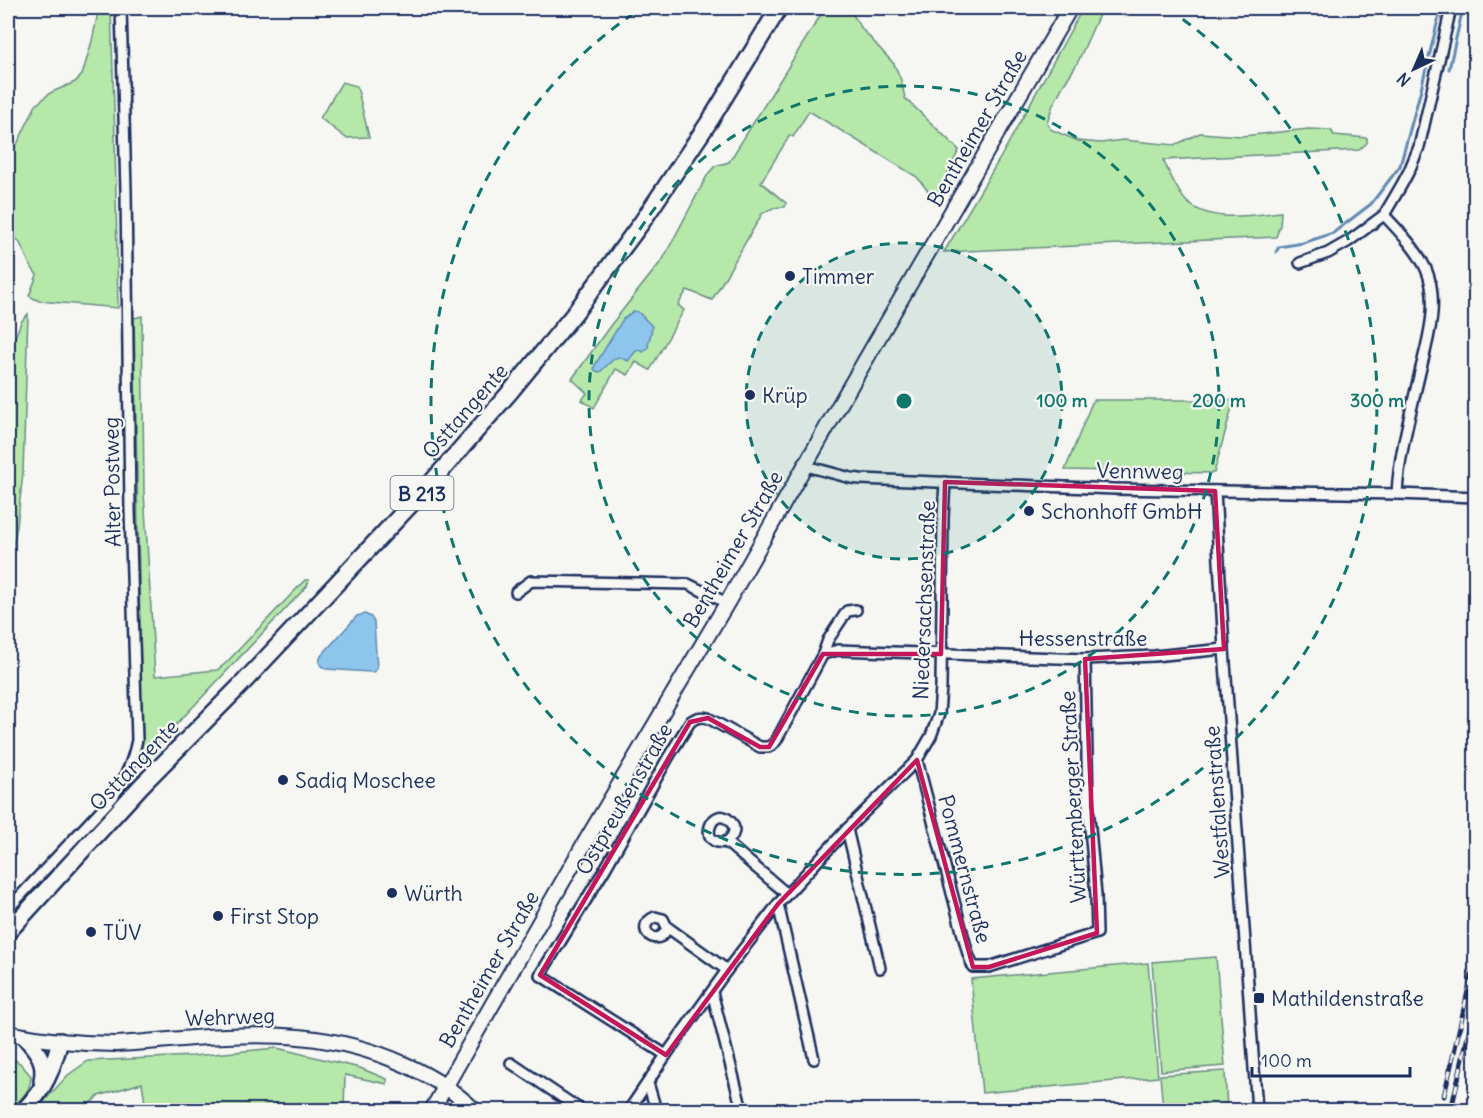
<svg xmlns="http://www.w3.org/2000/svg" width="1483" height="1118" font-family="Delius,sans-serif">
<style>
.green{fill:#b5e8a9;stroke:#688c84;stroke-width:1.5}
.water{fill:#8ec5ed;stroke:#6089b4;stroke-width:1.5}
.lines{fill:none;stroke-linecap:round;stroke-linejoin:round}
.stream{stroke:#6089b4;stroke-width:3}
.street-casing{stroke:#1b2f5e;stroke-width:14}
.secondary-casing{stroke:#1b2f5e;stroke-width:18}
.primary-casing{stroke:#1b2f5e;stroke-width:20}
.street{stroke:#f6f6f2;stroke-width:9}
.secondary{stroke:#f6f6f2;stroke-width:14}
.primary{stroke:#f6f6f2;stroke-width:15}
.rail-casing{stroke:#1b2f5e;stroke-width:5}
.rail{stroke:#f6f6f2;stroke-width:3;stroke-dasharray:9;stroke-linecap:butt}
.marked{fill:none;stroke:#c2185b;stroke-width:4.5;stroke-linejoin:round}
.ring{fill:none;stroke:#0f766e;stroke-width:3;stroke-dasharray:10 8}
.poi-dot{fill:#1b2f5e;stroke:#f6f6f2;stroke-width:2}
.labels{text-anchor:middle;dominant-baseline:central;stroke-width:4.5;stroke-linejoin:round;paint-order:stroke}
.shield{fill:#f6f6f2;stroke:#5d6b8a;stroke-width:1.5}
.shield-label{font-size:20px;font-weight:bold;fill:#1b2f5e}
.street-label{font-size:21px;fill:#1b2f5e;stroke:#f6f6f2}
.poi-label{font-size:21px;fill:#1b2f5e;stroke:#f6f6f2;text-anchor:start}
.centre{fill:#0f766e;stroke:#f6f6f2;stroke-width:3}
.ring-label{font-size:18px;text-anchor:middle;font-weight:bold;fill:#0f766e;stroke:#f6f6f2;stroke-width:4.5;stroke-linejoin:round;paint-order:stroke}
</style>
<rect width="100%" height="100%" fill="#f6f6f2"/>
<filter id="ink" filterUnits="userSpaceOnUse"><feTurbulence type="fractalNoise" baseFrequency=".0167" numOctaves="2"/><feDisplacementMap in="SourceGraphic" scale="12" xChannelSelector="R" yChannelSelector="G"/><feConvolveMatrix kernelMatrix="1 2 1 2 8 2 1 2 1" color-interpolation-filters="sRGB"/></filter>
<g filter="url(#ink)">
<g class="green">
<path d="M99,8H111L115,140L118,308L39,301L29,296L37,275L30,265L20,243L8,228V163L36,105L50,93L75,82L82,75L92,41Z"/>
<path d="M825,8H849L862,29L894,64L901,80L905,98L959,150L935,200L917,177L809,111L793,137L790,135L761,182L786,203L785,207C776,207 770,208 762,214L712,300L687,290L678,305L684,310L650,370L636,362L628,375L616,369L594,408L582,400L587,393L572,379L610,326L663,259L708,174L715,166L729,162Z"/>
<path d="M1083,8H1102L1077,64L1063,86L1053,105L1047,122L1050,129L1078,141L1101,143L1123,140L1175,145L1200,133L1242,136L1309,129L1331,130L1334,135L1367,138V143L1359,150L1163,160C1169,172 1177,191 1186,201C1210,224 1251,215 1281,212L1280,225L1276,237L944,252L999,160Z"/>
<path d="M342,82L357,86L369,137L346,138L320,118Z"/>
<path d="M28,314L23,473L17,526L8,573V356L21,322Z"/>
<path d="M142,316L144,492L155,676L217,670L226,663L305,580H309L307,586L140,763L142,733L134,318Z"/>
<path d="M1093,400H1234L1214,473L1065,470Z"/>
<path d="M1216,957L1225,1066L1161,1071L1152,962Z"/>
<path d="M1148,963L1158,1077L982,1093L971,979Z"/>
<path d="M277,1048L360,1068L387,1079V1084L345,1075L344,1110H146L142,1083L98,1096L84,1110H36L68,1075L88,1061L193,1056Z"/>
<path d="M8,1056L20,1063L31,1076C31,1091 20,1101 9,1110H8Z"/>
<path d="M1225,1071L1227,1110H1163L1160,1075Z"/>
</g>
<g class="water">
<path d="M634,311L638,312L652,326C652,334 648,340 648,348L643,352L640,350L636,351L628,361L619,357L615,358L600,372L596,371L594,369L595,365L623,319Z"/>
<path d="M365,614L371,617L374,622L377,669L373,672H369L326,669L321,666L319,662L321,656L357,616Z"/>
</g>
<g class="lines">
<g class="stream">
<path d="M1449,69L1463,8"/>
<path d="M1276,252L1279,247L1303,243L1333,233L1371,204L1400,166L1420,93L1441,8"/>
</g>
<g class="street-casing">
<g id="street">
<path d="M1384,215C1399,231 1416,248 1426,269C1440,301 1428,340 1420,372C1411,412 1399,453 1397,494"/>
<path d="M1300,263L1328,253L1349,241L1384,215L1401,186L1409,171L1419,147L1451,8"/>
<path d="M806,466L851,478L860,479L1115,489L1397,494L1476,497"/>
<path d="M1215,491L1224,649L1257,1110"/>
<path d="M516,592L531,581L688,584L727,603"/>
<path d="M823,654L828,640L847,611L856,610"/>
<path d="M917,760L968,954L973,967H989L1097,933L1096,895L1088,806L1085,659"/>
<path d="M847,829L880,968"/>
<path d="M726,842C734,837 737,828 730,821C712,803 696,847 726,842L787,894"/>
<path d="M778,904L814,1059"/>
<path d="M8,909L113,797C125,779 133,761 137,740L130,510L126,191L121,8"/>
<path d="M667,927C660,952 631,927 655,917L663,919L667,927L727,970"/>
<path d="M712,992L742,1110"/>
<path d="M666,1055L540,975L605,869L669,756L690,722C696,717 701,716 708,718L760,747H769L776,741L823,654L838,650L1085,659L1154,656L1224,649"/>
<path d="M511,1063L581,1110"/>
<path d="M648,1083L656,1110"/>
<path d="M629,1110L666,1055L727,970L778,904L847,829L917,760L931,736L939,714L941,687L943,517L945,482"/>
</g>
</g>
<g class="secondary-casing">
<g id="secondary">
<path d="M8,1033C43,1040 80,1044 116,1044C141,1043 167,1040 193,1038C268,1032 336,1033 406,1065C432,1077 454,1090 474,1110"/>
<path d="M432,1110L583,846L727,603L844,397L1070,8"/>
</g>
</g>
<g class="primary-casing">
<g id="primary">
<path d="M8,932L141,786L240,686L430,484L510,392L574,314L642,222L711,119L779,8"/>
<path d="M25,1037C38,1052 46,1061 42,1081"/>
<path d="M24,1110C45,1089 52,1070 60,1041"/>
</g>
</g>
<use href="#street" class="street"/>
<use href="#secondary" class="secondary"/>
<use href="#primary" class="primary"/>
<g class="rail-casing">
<g id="rail">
<path d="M1444,1096L1476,956"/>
<path d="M1451,1110L1476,1001"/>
</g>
</g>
<use href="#rail" class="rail"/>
</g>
</g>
<path class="marked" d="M945,482L1215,491L1224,649L1085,659L1097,933L989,967H973L917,760L778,904L666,1055L540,975L690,722L708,718L760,747H769L823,654H941Z"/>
<circle cx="904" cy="401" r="158" fill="#0f766e" fill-opacity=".12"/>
<g class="ring">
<circle cx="904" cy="401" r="158"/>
<circle cx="904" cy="401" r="315"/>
<path d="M1168 9A473 473 0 1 1 640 9"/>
</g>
<g class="poi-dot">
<circle cx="790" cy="276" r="6"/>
<circle cx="750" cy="395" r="6"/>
<circle cx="1029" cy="511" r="6"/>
<circle cx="283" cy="780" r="6"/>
<circle cx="392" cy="893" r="6"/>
<circle cx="218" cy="916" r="6"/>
<circle cx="91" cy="932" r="6"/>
<rect x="1253" y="992" width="12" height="12" rx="3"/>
</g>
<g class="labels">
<rect class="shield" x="390.5" y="476" width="63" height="34" rx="4.5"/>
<g class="shield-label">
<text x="422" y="493">B 213</text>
</g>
<g class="street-label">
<text transform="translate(977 128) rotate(-60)">Bentheimer Straße</text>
<text transform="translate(465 411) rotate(-49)">Osttangente</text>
<text transform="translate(1140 471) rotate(1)">Vennweg</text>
<text transform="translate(112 482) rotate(-91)">Alter Postweg</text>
<text transform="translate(733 549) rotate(-60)">Bentheimer Straße</text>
<text transform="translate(924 600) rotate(-88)">Niedersachsenstraße</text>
<text x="1083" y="638">Hessenstraße</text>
<text transform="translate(134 765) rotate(-46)">Osttangente</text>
<text transform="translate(1073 797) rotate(-93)">Württemberger Straße</text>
<text transform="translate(624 799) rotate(-60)">Ostpreußenstraße</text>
<text transform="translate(1217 802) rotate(-94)">Westfalenstraße</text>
<text transform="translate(965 869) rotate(75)">Pommernstraße</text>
<text transform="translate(489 969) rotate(-60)">Bentheimer Straße</text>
<text transform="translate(230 1017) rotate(-2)">Wehrweg</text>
</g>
<g class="poi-label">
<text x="802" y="276">Timmer</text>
<text x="762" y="395">Krüp</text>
<text x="1041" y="511">Schonhoff GmbH</text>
<text x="295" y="780">Sadiq Moschee</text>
<text x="404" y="893">Würth</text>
<text x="230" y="916">First Stop</text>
<text x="103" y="932">TÜV</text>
<text x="1271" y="998">Mathildenstraße</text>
</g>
</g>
<circle cx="904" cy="401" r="9" class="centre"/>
<g class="ring-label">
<text x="1062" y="407">100 m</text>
<text x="1219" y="407">200 m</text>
<text x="1377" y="407">300 m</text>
</g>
<rect width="1483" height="1118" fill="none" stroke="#f6f6f2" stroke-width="30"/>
<rect x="15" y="15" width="1453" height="1088" fill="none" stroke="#1b2f5e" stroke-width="2" filter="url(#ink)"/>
<g transform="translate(1414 69) rotate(224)" stroke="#f6f6f2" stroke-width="4.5" paint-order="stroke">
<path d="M0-4.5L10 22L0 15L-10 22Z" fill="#1b2f5e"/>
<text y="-9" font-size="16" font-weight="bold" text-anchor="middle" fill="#1b2f5e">N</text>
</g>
<path d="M1252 1067v9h158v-9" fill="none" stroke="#1b2f5e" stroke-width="3"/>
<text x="1261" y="1067" font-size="18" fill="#1b2f5e" stroke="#f6f6f2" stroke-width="4.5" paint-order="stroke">100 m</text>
</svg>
